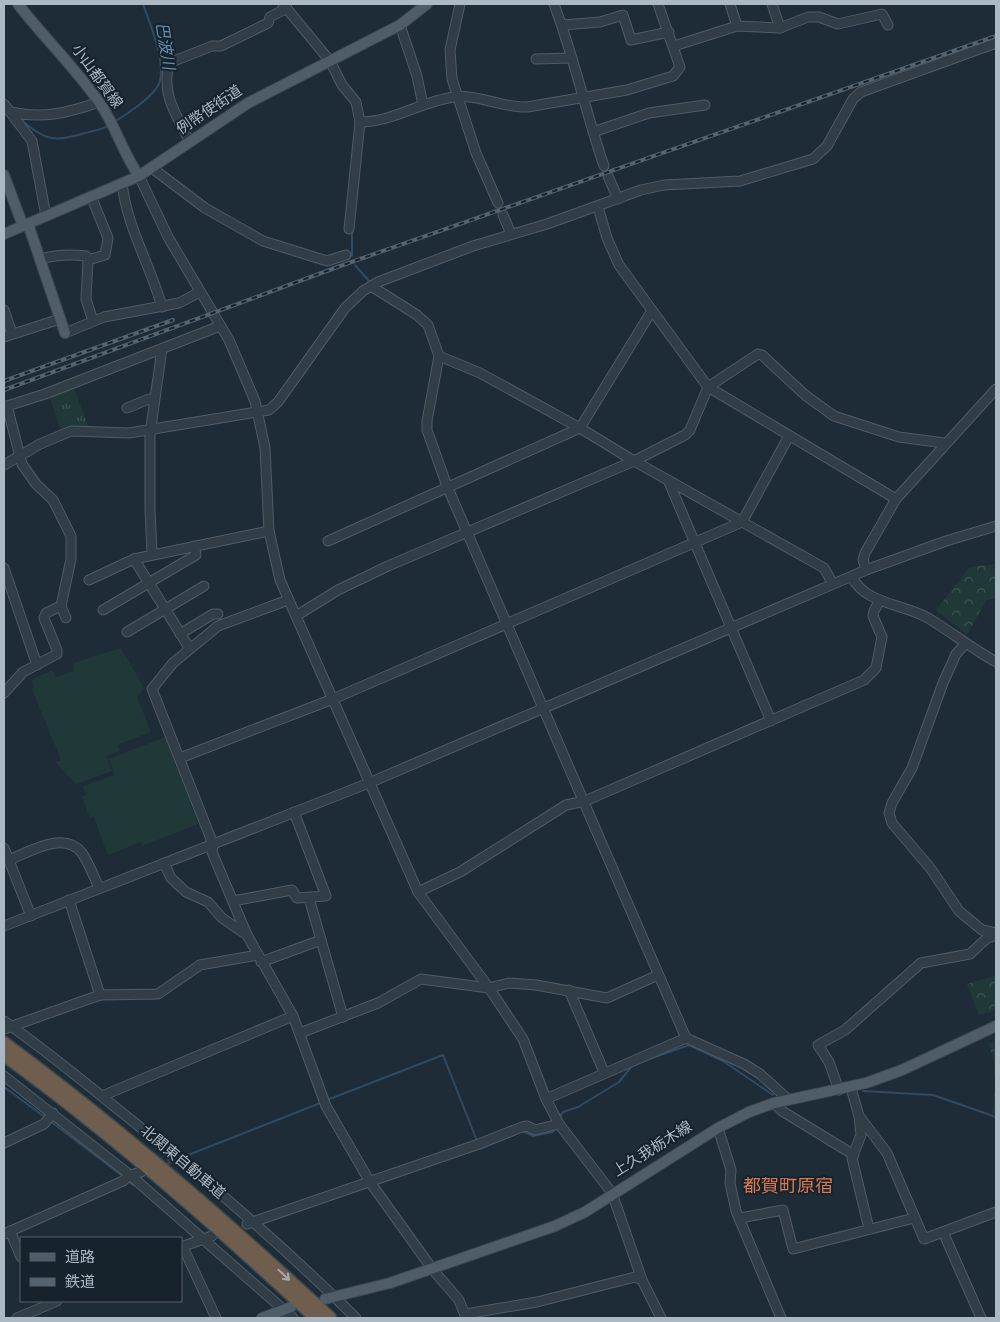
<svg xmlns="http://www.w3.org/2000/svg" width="1000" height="1322" font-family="Overpass,'Noto Sans JP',sans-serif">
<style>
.grass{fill:#203938}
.forest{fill:url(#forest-crowns)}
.park{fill:url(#park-tufts)}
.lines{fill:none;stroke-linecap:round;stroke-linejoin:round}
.stream{stroke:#2f4b61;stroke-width:2}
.minor-tunnel{stroke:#33414d;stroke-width:9;stroke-dasharray:9 4.5;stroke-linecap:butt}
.minor-casing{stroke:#4f5c66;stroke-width:11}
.major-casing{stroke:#3b4752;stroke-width:12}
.highway-casing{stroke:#3c4952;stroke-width:15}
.minor{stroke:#313e48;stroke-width:9}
.major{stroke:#4f5d69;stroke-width:10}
.highway{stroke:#6f5d4e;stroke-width:12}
.rail-casing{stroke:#536370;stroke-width:4}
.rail{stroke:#17232c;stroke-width:2;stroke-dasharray:5.5;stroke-linecap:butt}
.oneway{stroke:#a2abb3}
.labels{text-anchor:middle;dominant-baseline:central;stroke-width:4;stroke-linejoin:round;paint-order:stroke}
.street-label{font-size:15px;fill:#abb9c5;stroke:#17232c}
.water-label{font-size:16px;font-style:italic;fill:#698fac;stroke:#17232c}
.quarter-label{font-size:18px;fill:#db7a50;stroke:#17232c}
</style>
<defs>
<pattern id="forest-crowns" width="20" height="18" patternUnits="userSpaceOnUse" patternTransform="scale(1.25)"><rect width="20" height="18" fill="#203938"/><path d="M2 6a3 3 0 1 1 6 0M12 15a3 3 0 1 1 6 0" fill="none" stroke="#3e5453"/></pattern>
<pattern id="park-tufts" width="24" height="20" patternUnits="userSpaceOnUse" patternTransform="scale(1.25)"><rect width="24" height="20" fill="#203938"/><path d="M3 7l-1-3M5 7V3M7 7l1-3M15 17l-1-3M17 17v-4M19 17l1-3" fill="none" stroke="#3e5453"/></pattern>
</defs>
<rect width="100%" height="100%" fill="#1e2c38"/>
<g class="grass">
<path d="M121,648L144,688L137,697L151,732L117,745L120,751L106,756L112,771L76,784L58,765L56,762L61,760L32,689L34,687L31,680L52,670L56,677L74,671L73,663Z"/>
<path d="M165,737L198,824L142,846L141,842L108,855L94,817L90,818L82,796L86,795L83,786L115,775L109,759Z"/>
</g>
<g class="forest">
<path d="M996,564V598L986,600L967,635L936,610L970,567Z"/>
<path d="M996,975V1010L979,1015L967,984Z"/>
<path d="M996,1038V1114L992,1113C996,1091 997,1066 989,1045Z"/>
</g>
<path class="park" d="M73,386L89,428L80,427L61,431L49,395Z"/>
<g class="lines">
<g class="stream">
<path d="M21,120C45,140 54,143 85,133C92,131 101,130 108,126"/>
<path d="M114,122C126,115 153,97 159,84C167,63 150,24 143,4"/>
<path d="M352,230V256"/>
<path d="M355,265L369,281"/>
<path d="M641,1062L689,1045L723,1061L773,1095"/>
<path d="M4,1087L46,1118"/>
<path d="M863,1091L933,1095L996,1117"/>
<path d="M327,1100L443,1055L477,1141"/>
<path d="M559,1118L563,1112L578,1107L619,1082L632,1066"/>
<path d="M50,1121L124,1177"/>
<path d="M523,1131L533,1136L553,1132L555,1127"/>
<path d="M479,1146L480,1149L516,1134"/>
<path d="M183,1157L323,1102"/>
<path d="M165,1165L176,1160"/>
<path d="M138,1179L147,1174"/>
<path d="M127,1180L133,1185L135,1183"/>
</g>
<path class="minor-tunnel" d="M155,1166L171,1159"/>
<g class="minor-casing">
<g id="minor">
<path d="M283,4L330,61L342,85L356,102L360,122L349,229"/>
<path d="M460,4L450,50L452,79L476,153L498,203"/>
<path d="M554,4C574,57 586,113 604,166"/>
<path d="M730,4L737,26"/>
<path d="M772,4L780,28L808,17H819L838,24L882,14L888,25"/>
<path d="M400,25L417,76L423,105"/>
<path d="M563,25L600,22L623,15L631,40L669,32"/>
<path d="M674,46L737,26L780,28"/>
<path d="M536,59L572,58"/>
<path d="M4,104L32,141L46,216"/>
<path d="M10,112C43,119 68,113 99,102"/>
<path d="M360,122C393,122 422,101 454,97C478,94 503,108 527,107L627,90L673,76L680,67L658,4"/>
<path d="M593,132L649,113L705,105"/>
<path d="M190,142C176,114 161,95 169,63L212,46H221L268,23L270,17L287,8"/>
<path d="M152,168L205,208L263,241L327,261L346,255"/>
<path d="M139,176L168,237L229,340L255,401L265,448L269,531L280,580L418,892L489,988L523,1039L546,1099L559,1124L612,1193L642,1280L661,1318"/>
<path d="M608,176L618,199"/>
<path d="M122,183C127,228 150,264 162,307"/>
<path d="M598,207L607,238L619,265L708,387L896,499"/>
<path d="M503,215L511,234"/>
<path d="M40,259C55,255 70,254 86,256L88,260L105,255L108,238L91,196"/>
<path d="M88,260L86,299L93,321"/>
<path d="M371,286L417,315L428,325L439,356L427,421V430L447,486L686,1038"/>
<path d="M4,310L12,333"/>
<path d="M65,333L104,317L179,303L200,292"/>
<path d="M4,337L60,319"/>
<path d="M439,356L480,373L580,428L634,461L824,568L833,584"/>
<path d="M7,406L22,464L36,484L53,500L71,536V559L61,606L66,618"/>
<path d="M4,407L45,394L220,326"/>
<path d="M127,408L149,399L154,400"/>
<path d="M4,465L40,444L71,431L129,433L269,410L278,402L345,308L363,291L378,282L473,246L547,224L641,190L664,185L740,181L813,159L827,146L853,99L861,92L996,43"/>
<path d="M668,480L771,721"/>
<path d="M328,541L580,428L651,312"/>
<path d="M152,554L150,509V434L162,349"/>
<path d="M134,559L190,649"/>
<path d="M4,568L37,665"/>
<path d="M866,570L863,560L865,553L896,499L996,389"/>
<path d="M852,577C865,604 904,604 928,618C951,632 973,649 996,662"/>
<path d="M89,580L134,559L269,531"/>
<path d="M288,600L218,626L173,663L152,689L213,844L212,852L247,935L293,1016L326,1106L370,1182L433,1270L459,1300L466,1318"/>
<path d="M103,610L196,555L194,546"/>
<path d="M296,616L338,590L388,566L634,461L685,435L690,430L708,387L758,354L762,355L805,395L834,416L899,437L944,443"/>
<path d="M127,632L204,586"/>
<path d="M180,634L213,614H218"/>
<path d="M965,644L956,654L943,683L912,768L892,803L889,813L892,823L931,869L959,911L982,930L996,933"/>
<path d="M4,693L23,672L57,654V650L44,618L46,613L61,606"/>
<path d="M180,758L333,699L742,522L789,436"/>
<path d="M4,848L31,916"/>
<path d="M9,860C29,852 64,830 82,853C89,863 94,877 99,888"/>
<path d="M164,863L171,878L186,892L208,902L222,918L247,935"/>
<path d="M418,892L460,872L566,805L585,801L864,680L876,668L882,637L873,616L874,611L880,600"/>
<path d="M309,898L343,1017"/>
<path d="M69,900L100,995"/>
<path d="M233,901L292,890L297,898L326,896L294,812"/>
<path d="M4,926L369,783L866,570L946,541L996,526"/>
<path d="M261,962L321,940"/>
<path d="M569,990L604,1072"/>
<path d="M4,1021C44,1049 82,1080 120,1111C202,1176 282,1245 356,1318"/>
<path d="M4,1029L100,995L158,994L200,965L258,955"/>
<path d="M300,1033L378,1003L421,979L489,988L509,983L536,985L607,998L658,975"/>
<path d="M4,1076L130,1175L293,1318"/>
<path d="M851,1088L859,1116L887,1153L924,1239L996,1212"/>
<path d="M839,1090L829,1062L818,1045L845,1030L921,963L970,954L986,939L996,935"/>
<path d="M102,1096L293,1016"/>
<path d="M546,1099L686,1038L744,1064L760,1074L789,1100"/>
<path d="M774,1103L782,1111L854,1155"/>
<path d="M859,1116L861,1135L852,1158L869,1229"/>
<path d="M718,1128L731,1170L730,1183L736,1211L781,1318"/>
<path d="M4,1143L44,1124L53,1113"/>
<path d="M740,1218L783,1210L793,1249L914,1218"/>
<path d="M247,1224L476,1145L522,1127L527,1126L535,1130L559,1124"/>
<path d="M10,1231L21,1257"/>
<path d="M943,1232L981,1318"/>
<path d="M4,1234L123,1181L130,1175L141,1172"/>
<path d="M181,1247L212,1236"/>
<path d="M183,1247L216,1318"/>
<path d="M465,1314L537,1302L635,1277L642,1280"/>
<path d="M17,1318L57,1301"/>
</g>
</g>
<g class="major-casing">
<g id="major">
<path d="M18,4C44,38 76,68 101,105C116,127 123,153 139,176"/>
<path d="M4,175L23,226"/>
<path d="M28,224L65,333"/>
<path d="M4,234L139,176L248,103L400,25L427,4"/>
<path d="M325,1299L390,1283L555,1226L585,1212L718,1128L749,1112L774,1103L866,1083L902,1070L996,1026"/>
<path d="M262,1318L291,1307"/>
</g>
</g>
<g class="highway-casing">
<g id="highway">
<path d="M4,1043C119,1128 226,1221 330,1318"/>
<path d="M4,1055C114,1135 216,1225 316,1318"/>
</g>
</g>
<use href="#minor" class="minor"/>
<use href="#major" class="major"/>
<use href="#highway" class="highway"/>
<g class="rail-casing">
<g id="rail">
<path d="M4,381L173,320"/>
<path d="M4,390L343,265L996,36"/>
</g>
</g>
<use href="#rail" class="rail"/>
</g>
<defs><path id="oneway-shaft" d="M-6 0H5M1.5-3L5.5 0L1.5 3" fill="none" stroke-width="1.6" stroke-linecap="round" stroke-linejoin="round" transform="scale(1.25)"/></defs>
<use class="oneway" href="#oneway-shaft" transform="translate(284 1275) rotate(43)"/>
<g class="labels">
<g class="street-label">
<text transform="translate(96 77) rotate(54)">小山都賀線</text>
<text transform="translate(210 111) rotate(-34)">例幣使街道</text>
<text transform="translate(653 1150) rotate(-32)">上久我栃木線</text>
<text transform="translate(182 1163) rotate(40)">北関東自動車道</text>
</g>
<g class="water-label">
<text transform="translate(164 46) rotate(81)">巴波川</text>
</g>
<g class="quarter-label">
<text x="788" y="1187">都賀町原宿</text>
</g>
</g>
<rect width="1000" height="1322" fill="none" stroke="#abb9c5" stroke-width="10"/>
<rect x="20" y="1237" width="162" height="65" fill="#17232c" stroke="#525f69"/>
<rect x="30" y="1253" width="25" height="8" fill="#4f5d69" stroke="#525f69"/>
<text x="65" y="1262" font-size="15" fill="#abb9c5">道路</text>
<rect x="30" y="1278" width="25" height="8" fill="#536370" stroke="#525f69"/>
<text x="65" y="1287" font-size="15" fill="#abb9c5">鉄道</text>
</svg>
